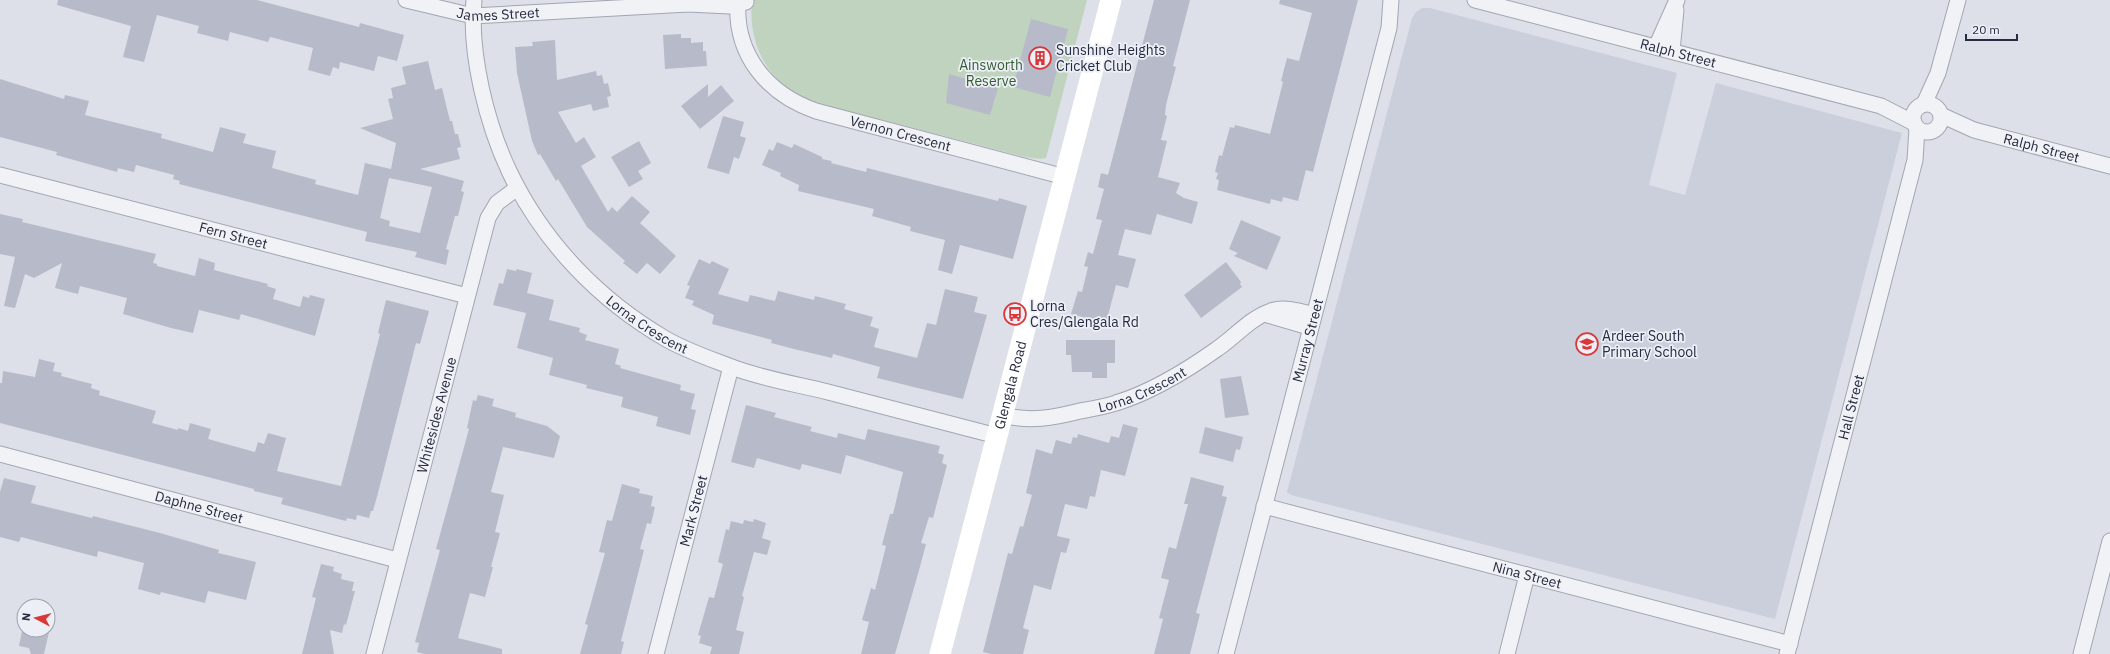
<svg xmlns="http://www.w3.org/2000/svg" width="2110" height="654" font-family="'IBM Plex Sans',sans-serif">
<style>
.built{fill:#cbcfdb}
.green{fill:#c0d3be}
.building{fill:#b7bbc9;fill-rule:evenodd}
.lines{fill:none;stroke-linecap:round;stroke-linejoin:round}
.street-casing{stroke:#a2a6b2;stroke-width:17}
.street{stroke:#f0f2f6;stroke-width:15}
.secondary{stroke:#fff;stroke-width:21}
.labels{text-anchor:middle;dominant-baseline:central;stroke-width:3.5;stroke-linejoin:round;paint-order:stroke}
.street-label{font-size:14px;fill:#252b40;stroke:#edeff6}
.poi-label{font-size:14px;fill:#252b40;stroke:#edeff6;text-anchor:start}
.park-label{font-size:14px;fill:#345d32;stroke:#edeff6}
</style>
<rect width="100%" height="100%" fill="#dde0e8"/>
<path class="built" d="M1422,8H1430L1677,73L1649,185L1685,195L1716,83L1902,133L1775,619L1291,495L1287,492L1412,18L1416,12Z"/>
<path class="green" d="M752,0H1087L1046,158L1041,159L1025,157C975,144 925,131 875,118C847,111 815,106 791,90C761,71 748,34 752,0Z"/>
<g class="building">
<path d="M58,0H257L359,27L360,23L404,35L397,61L378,56L374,71L340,62L339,69L333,67L330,76L308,70L313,48L270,37L268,42L230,32L228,41L197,33L199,26L157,15L144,62L123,57L131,26L57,5Z"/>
<path d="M1154,0H1190L1173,66L1176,67L1166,105L1165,115L1167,116L1161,140L1167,141L1158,177L1180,183L1176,193L1184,198L1198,202L1192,224L1157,214L1151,235L1125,229L1118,255L1136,259L1128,288L1116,285L1106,323L1071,314L1078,291L1082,292L1088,267L1084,266L1088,252L1093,254L1102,220L1096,219L1104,189L1098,187L1101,173L1108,175Z"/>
<path d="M1280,0H1358L1313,172L1306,170L1298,201L1283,197L1282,202L1271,199L1270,204L1217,190L1219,180L1216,179L1218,173L1215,172L1219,155L1222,156L1230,127L1234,128L1235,125L1270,134L1283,82L1281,81L1287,58L1299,61L1312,13L1279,4Z"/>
<path d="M1031,19L1068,29L1050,97L1013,87Z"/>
<path d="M681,34V38H691V43L703,42V51H706L707,66L665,69L663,35Z"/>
<path d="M555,40L557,80L596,71L597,76L602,75L604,84L608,83L611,96L607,97L609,107L593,111L591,104L558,112L576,143L584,137L596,157L581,166L608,212L612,207L617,212L632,196L650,212L640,223L676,256L660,274L647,263L637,274L623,263L625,261L587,227L558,179L556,181L540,154L538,155L532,141L517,73L515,47L533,46L532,42Z"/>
<path d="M428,61L435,90L442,88L450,121H452L455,134H458L461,147L457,148L460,159L420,169L464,181L461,191L464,192L458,216H455L446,249L449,250L446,265L415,257L417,252L365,241L367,232L179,184L180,181L173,179L174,175L136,165L134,172L118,168L117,172L56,155L57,152L0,137V79L64,99L65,95L89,101L85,115L162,134L161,138L213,152L220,127L246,134L243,143L276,151L272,168L316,180L315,184L358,195L365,163L391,169L396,143L360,128L393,119L388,99L393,98L391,88L406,84L402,67ZM389,178L432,187L420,233L389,226L390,221L380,218Z"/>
<path d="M949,74L998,88L990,115L946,103Z"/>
<path d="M708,84V97L721,85L734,101L700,129L681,106Z"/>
<path d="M723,116L744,122L740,136L746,138L739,159L734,157L729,174L707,168Z"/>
<path d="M639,141L651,163L638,171L643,179L629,187L611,157Z"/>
<path d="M777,142L792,148L794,144L822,157V159L832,161L831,163L866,172L867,168L998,201L999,198L1027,206L1013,259L960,245L952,274L938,270L945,240L910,231L911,227L872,216L874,209L798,191L799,185L780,176L781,173L762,165L769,149L773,151Z"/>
<path d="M0,214L23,219L22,222L156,254L153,263L157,264V266L195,276L199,258L215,263L214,270L268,284L267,286L276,289L273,299L300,307L303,296L309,298L310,295L325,299L315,336L241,314L239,320L199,310L193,333L171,328L123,314L127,298L80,286L78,294L55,288L62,263L34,278L25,274L15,308L4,306L15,257L0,254Z"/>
<path d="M1241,220L1281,237L1267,270L1234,256L1238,253L1229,249Z"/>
<path d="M699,259L710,264L712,261L729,269L718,294L748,302L750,295L775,301L778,291L814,300L815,296L846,304L844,309L873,317L870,326L879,329L874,347L917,358L927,323L936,325L945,289L978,297L974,312L987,315L963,399L877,378L880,367L833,354L832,358L794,349L771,343L772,340L712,324L714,315L692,305L694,301L685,298L690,286L687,285Z"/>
<path d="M1226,262L1241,282L1240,284L1242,287L1201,318L1184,295Z"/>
<path d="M507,269L516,271L517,269L532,273L527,293L554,300L549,320L580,328L579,332L587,335L585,340L619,349L615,364L621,366L620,368L681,385L680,390L695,394L691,409L696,410L690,435L656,426L658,417L621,407L623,397L586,388L587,385L549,375L553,358L517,348L526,313L493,305L499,283L503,284Z"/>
<path d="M386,300L429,311L420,344L416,343L378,493L373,511H371L369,518L357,515L356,520L347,518L346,521L281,504L283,498L254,491V489L0,423V383H2L3,371L35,377L39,359L55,363L53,371L62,373L61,376L92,384L91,388L100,391L99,395L156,411L152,423L178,430V428L188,431L190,423L211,429L208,439L255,452L258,442L264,444L268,433L286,438L277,471L341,486L380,334L378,333Z"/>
<path d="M1066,340H1115V363H1107V378H1092V372H1072L1071,355H1066Z"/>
<path d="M1241,376L1249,415L1225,418L1220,379Z"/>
<path d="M478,395L494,399L492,406L516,413L515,417L547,426L560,436L554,458L503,447L491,492L504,495L495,532L500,533L491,567H493L485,597L470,593L458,638L502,649V654H425L417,652L419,643L415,642L440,550L436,549L469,429L467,428L473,400L476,401Z"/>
<path d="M746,405L776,413L774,417L812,427L810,431L837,438L838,433L865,440L868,429L940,446L938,453L944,455L942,463L947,465L933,518L929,517L921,543L926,544L918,574L895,654H861L869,622L862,620L871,588L875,590L886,546L882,545L890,514H893L903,472L846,455L841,474L802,464L800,470L757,458L754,468L731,462Z"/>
<path d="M1123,424L1138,428L1125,476L1101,470L1095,497L1090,496L1087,509L1065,504L1057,536L1070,539L1066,553L1061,552L1051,590L1034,585L1023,628L1029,630L1023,654H991L983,652L1008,553L1012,554L1020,526L1023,527L1032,495L1026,493L1036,449L1052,454L1056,440L1071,444L1073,437L1077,438L1078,434L1109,443L1111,436L1119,438Z"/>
<path d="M1205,427L1243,437L1240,450L1236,449L1233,462L1199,453Z"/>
<path d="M1191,477L1224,486L1222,496L1227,497L1196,613L1200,614L1190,654H1154L1163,619L1159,618L1169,580L1161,578L1169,547L1176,549L1188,504H1184Z"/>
<path d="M4,478L36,486L31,503L92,518L93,516L160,533L219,550L218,553L256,562L246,600L208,591L205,603L161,592L160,595L138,589L144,563L98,551L97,557L21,537L19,542L0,537V492Z"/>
<path d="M622,484L640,489L639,493L653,496L651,506L655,507L651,524L647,523L640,549L644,550L621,641L624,642L621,654H580L588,625L585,624L605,553L599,552L607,520L612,521Z"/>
<path d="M754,519L766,523L762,538L771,541L767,555L754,552L742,596L744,597L736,630L744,632L739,654H710L712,647L699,643L701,636L698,635L709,597L714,598L723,564L718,562L726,529L729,530L731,521L743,524L744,520L753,522Z"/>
<path d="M321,564L334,567L333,571L342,574L341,579L354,582L352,591H355L346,625L344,624L342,633L330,630L334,654H302L316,598L312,597Z"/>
<path d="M48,608L54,610L44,654H31L29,648L19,646L24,621V630H48Z"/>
</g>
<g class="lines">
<g class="street-casing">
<g id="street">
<path id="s1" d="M406,0L473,16L688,4L730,6L746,2"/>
<path id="s2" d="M474,0C469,54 487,125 510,173C544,243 599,300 666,339C685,350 708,358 729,366C759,378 796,384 828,392C884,407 941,421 997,436"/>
<path id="s3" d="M738,0C734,54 767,94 816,111L1065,177"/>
<path id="s4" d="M1475,0L1881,106L1914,123"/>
<path d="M1656,47L1677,0"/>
<path d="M1672,51L1676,10"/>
<circle cx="1927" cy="118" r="14"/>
<path d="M1924,104L1938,73L1958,0"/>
<path id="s5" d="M1941,115L1974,130L2110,166"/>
<path id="s6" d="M0,175L467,296"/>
<path d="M1268,315L1309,327"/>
<path id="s7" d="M1002,415C1030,422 1053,418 1080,411C1092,409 1104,407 1116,403C1152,392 1186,371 1217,349C1235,337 1250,318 1271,311C1284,306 1300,312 1313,314"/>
<path id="s8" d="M0,454L397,560"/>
<path id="s9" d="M1264,506L1790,644"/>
<path id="s10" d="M374,654L488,218L497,203L517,188"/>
<path id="s11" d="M656,654L731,367"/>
<path id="s12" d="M1226,654L1389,28L1391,0"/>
<path d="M1507,654L1527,575"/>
<path id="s13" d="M1787,654L1915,160L1917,128"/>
<path d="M2081,654L2110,541"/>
</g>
</g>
<use href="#street" class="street"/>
<path class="secondary" id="s14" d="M940,654L1111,0"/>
</g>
<defs>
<g id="building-ring" transform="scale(1.15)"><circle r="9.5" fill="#edeff6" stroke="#d93738" stroke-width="1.5"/><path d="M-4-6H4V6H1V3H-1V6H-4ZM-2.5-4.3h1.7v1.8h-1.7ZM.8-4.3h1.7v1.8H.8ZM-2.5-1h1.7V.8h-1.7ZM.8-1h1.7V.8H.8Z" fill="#d93738"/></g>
<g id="bus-ring" transform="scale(1.15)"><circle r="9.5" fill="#edeff6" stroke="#d93738" stroke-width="1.5"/><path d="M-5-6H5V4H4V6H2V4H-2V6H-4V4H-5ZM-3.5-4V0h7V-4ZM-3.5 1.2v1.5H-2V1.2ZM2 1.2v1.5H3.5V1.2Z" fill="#d93738"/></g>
<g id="school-ring" transform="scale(1.15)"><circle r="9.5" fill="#edeff6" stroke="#d93738" stroke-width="1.5"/><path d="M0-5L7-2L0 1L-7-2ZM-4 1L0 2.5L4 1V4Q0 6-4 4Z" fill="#d93738"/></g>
</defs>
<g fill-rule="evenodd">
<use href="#building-ring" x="1040" y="58"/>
<use href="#bus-ring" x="1015" y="314"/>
<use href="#school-ring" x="1587" y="344"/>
</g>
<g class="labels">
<g class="street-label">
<text stroke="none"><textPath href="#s1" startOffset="94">James Street</textPath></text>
<text stroke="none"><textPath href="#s4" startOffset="210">Ralph Street</textPath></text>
<text stroke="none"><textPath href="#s3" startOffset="234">Vernon Crescent</textPath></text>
<text stroke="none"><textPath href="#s5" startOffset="106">Ralph Street</textPath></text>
<text stroke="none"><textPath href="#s6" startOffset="241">Fern Street</textPath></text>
<text stroke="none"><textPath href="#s2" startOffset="386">Lorna Crescent</textPath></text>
<text stroke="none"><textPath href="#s12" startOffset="324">Murray Street</textPath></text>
<text stroke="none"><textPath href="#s14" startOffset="278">Glengala Road</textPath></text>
<text stroke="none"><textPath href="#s7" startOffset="145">Lorna Crescent</textPath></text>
<text stroke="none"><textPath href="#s13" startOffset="255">Hall Street</textPath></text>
<text stroke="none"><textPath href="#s10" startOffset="247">Whitesides Avenue</textPath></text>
<text stroke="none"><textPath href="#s8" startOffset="206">Daphne Street</textPath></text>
<text stroke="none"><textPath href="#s11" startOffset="148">Mark Street</textPath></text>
<text stroke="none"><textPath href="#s9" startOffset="272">Nina Street</textPath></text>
</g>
<g class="poi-label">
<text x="1056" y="50">Sunshine Heights<tspan x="1056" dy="16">Cricket Club</tspan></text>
<text x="1030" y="306">Lorna<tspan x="1030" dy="16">Cres/Glengala Rd</tspan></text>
<text x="1602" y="336">Ardeer South<tspan x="1602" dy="16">Primary School</tspan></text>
</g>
<g class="park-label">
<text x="991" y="65">Ainsworth<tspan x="991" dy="16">Reserve</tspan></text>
</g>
</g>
<g transform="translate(36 618) rotate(277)"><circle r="19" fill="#edeff6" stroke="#9da1ad"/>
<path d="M0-3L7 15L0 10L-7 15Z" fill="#d93738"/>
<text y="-6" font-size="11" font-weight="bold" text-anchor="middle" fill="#252b40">N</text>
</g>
<path d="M1966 34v6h51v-6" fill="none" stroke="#252b40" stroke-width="2"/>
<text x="1972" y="34" font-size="12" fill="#252b40" stroke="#edeff6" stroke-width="3" paint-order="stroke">20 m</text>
</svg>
